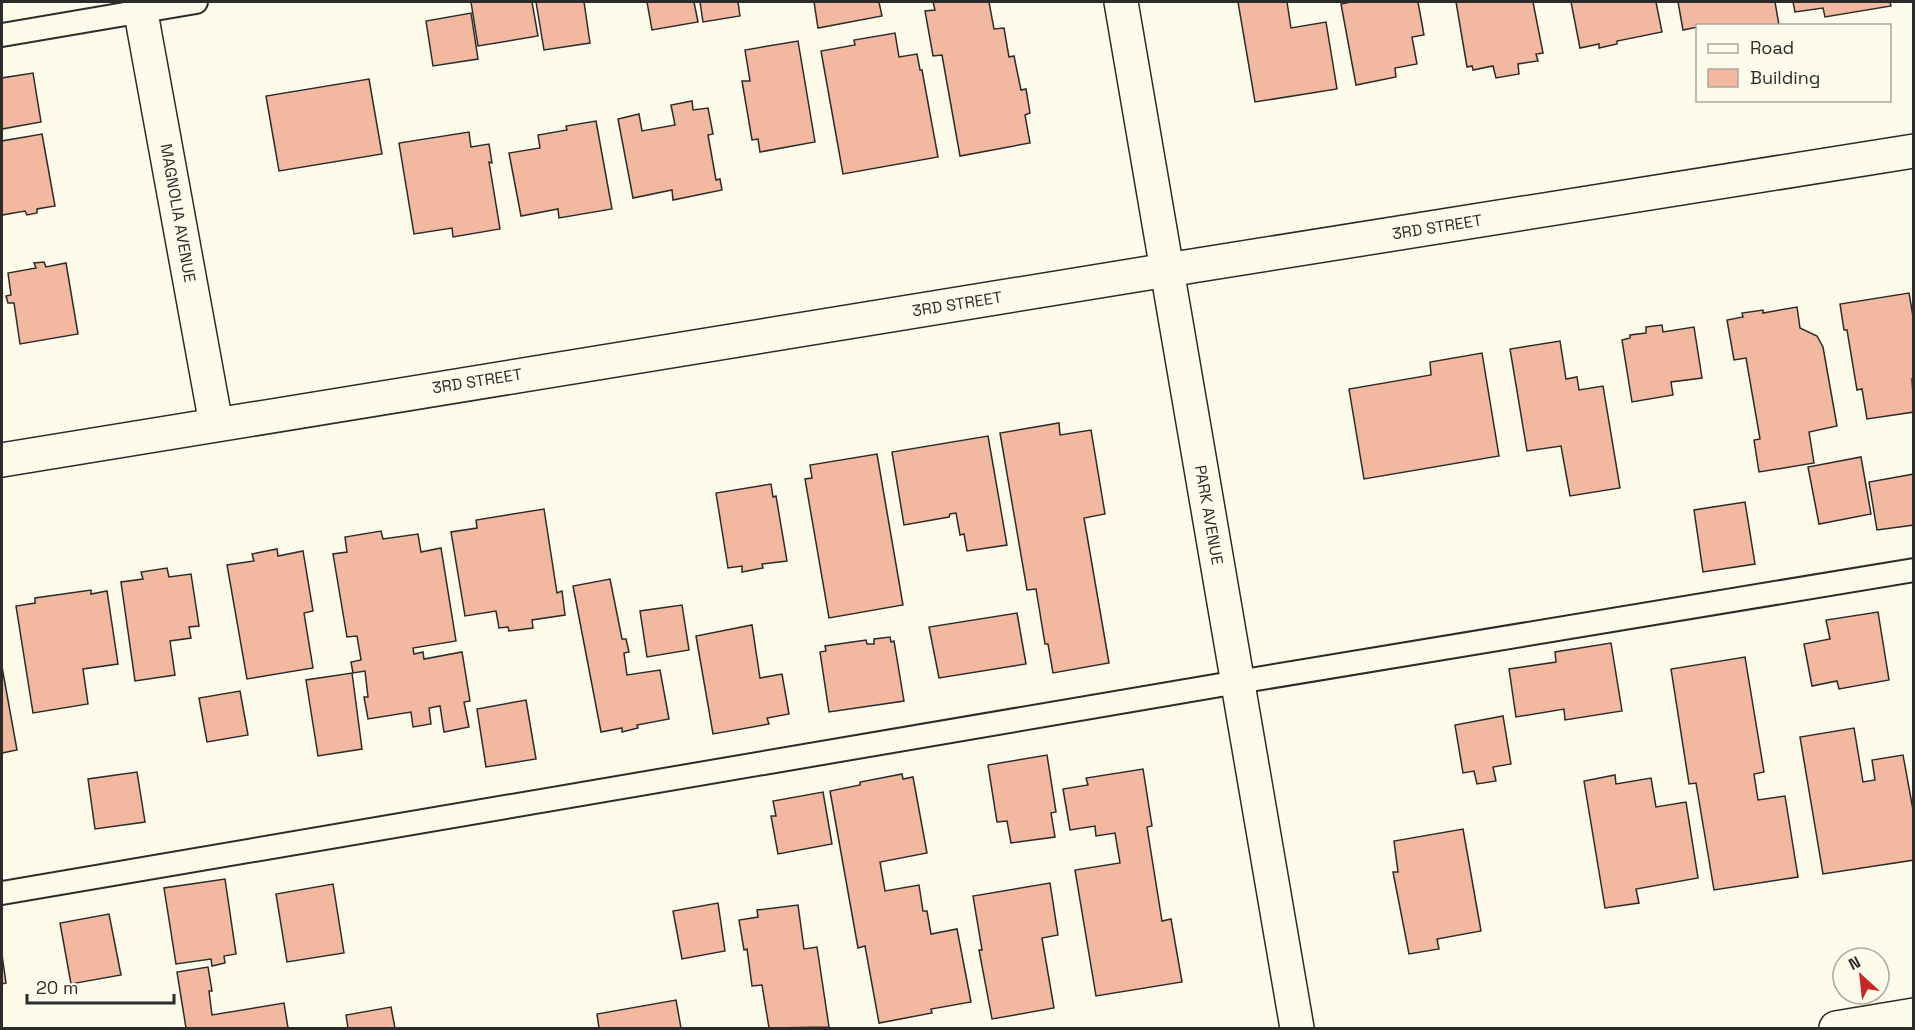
<svg xmlns="http://www.w3.org/2000/svg" width="1915" height="1030" font-family="'Space Grotesk',sans-serif">
<style>
.building{fill:#f2b8a0;stroke:#2b2b2b;stroke-width:1.5}
.lines{fill:none;stroke-linecap:round;stroke-linejoin:round}
.lane-casing{stroke:#2b2b2b;stroke-width:26}
.street-casing{stroke:#2b2b2b;stroke-width:36}
.lane{stroke:#fdfbea;stroke-width:22}
.street{stroke:#fdfbea;stroke-width:33}
.labels{text-anchor:middle;dominant-baseline:central;stroke-width:4.5;stroke-linejoin:round;paint-order:stroke}
.street-label{font-size:16px;fill:#2b2b2b;stroke:#fdfbea}
</style>
<rect width="100%" height="100%" fill="#fdfbea"/>
<g class="building">
<path d="M471,2H532L538,36L478,46Z"/>
<path d="M536,2H584L590,43L544,50Z"/>
<path d="M647,2H694L698,22L652,30Z"/>
<path d="M700,2H738L740,16L703,22Z"/>
<path d="M814,2H879L882,16L818,28Z"/>
<path d="M933,2H989L994,29L1004,28L1009,57L1014,56L1021,90L1026,89L1030,113L1025,115L1030,143L960,156L942,55L933,56L925,11L935,10Z"/>
<path d="M1238,2H1287L1291,28L1326,22L1337,89L1255,102Z"/>
<path d="M1351,2H1418L1424,35L1412,37L1417,64L1395,68L1396,77L1356,85L1341,4Z"/>
<path d="M1456,2H1533L1543,53L1536,54L1538,61L1518,64L1519,74L1496,78L1493,66L1473,70L1472,66L1467,67Z"/>
<path d="M1571,2H1656L1662,32L1617,41V44L1599,48V44L1580,48Z"/>
<path d="M1678,2H1775L1779,25L1698,26V27L1683,30Z"/>
<path d="M1793,2H1890L1891,6L1825,17L1823,8L1795,12Z"/>
<path d="M471,13L478,59L433,66L426,21Z"/>
<path d="M895,33L899,57L917,54L920,70H922L938,157L843,174L821,51L855,45L854,40Z"/>
<path d="M798,41L815,142L760,152L758,139L752,140L742,81H750L745,50Z"/>
<path d="M33,73L41,122L2,129V78Z"/>
<path d="M369,79L382,154L279,171L266,96Z"/>
<path d="M692,101L693,110L708,108L713,134L708,135L716,180L720,179L722,190L673,200L672,190L633,198L618,119L639,114L642,131L675,125L671,105Z"/>
<path d="M596,121L612,209L559,218L558,209L521,216L509,153L540,148L538,135L567,130L566,126Z"/>
<path d="M469,132L471,147L489,144L492,163L489,162L500,229L453,237L452,228L414,234L399,143Z"/>
<path d="M42,134L55,206L37,209V213L27,215L25,211L2,215V141Z"/>
<path d="M44,262L46,267L66,263L78,334L20,344L14,303H8L6,296L11,295L8,273L36,268L34,263Z"/>
<path d="M1909,293L1914,322V379H1912L1914,412L1867,419L1862,389L1857,390L1847,330H1844L1840,304Z"/>
<path d="M1797,307L1800,328L1817,336L1823,347L1837,426L1809,432L1814,463L1759,472L1754,440L1760,439L1746,358L1734,360L1727,320L1743,317L1742,313L1763,310V313Z"/>
<path d="M1662,325L1663,332L1694,327L1702,378L1671,382L1673,395L1632,402L1622,340L1630,338V335L1646,333V327Z"/>
<path d="M1560,341L1566,379L1577,377L1579,390L1603,386L1620,488L1570,496L1561,446L1527,451L1510,349Z"/>
<path d="M1482,353L1499,456L1364,479L1349,389L1431,375L1430,362Z"/>
<path d="M1059,423L1060,435L1091,430L1105,514L1084,518L1109,663L1053,673L1048,644H1045L1036,589L1027,590L1000,433Z"/>
<path d="M988,436L1007,545L967,551L964,534L960,535L956,513L950,514L949,517L904,525L892,452Z"/>
<path d="M877,454L903,605L829,618L805,479L812,478L810,465Z"/>
<path d="M1861,457L1871,514L1819,524L1808,467Z"/>
<path d="M1914,474V525L1877,530L1869,482Z"/>
<path d="M771,484L773,497L776,496L787,561L762,564L763,568L742,572V566L728,568L716,493Z"/>
<path d="M1745,502L1755,564L1703,572L1694,510Z"/>
<path d="M544,509L557,593L562,591L565,615L532,620L533,628L509,631L508,627L499,628L496,611L465,616L451,532L477,528L476,520Z"/>
<path d="M381,531L383,539L418,534L421,552L441,548L456,641L413,648L414,654L423,652L424,659L462,652L470,701L464,702L469,727L444,732L440,706L429,708L431,724L413,727L411,712L368,719L364,697H368L365,671L353,673L351,662L361,660L357,636L347,637L333,554L347,552L345,537Z"/>
<path d="M277,549L278,556L303,551L313,611L304,613L313,668L247,679L227,565L254,561L252,554Z"/>
<path d="M167,568L169,577L191,574L199,626L189,627L191,638L170,641L175,675L135,681L121,582L143,579L141,572Z"/>
<path d="M610,579L622,639H626L629,652L624,653L627,675L660,670L669,719L637,725L638,728L622,732V728L601,732L573,586Z"/>
<path d="M91,590V594L107,591L118,664L83,669L88,704L33,713L16,606L35,603V598Z"/>
<path d="M682,605L689,650L647,657L640,611Z"/>
<path d="M1878,612L1889,680L1839,689L1837,681L1812,686L1804,644L1830,639L1826,620Z"/>
<path d="M1017,613L1026,664L939,678L929,627Z"/>
<path d="M752,625L760,678L782,674L789,714L767,718L769,724L713,734L696,636Z"/>
<path d="M890,637L891,642L894,641L904,701L829,712L820,652L826,651L825,646L866,640L867,644H874V639Z"/>
<path d="M1611,643L1622,711L1565,720L1564,709L1516,717L1509,669L1556,662L1555,652Z"/>
<path d="M1745,657L1764,772L1754,774L1758,800L1785,796L1798,877L1714,890L1696,783L1689,784L1671,669Z"/>
<path d="M2,667L17,750L2,753Z"/>
<path d="M352,673L362,749L318,756L306,680Z"/>
<path d="M240,691L248,735L207,742L199,698Z"/>
<path d="M526,700L536,759L486,767L477,709Z"/>
<path d="M1503,716L1511,764L1493,767L1496,781L1477,784L1474,771L1463,773L1455,725Z"/>
<path d="M1854,728L1863,782L1875,780L1872,760L1903,755L1914,815V860L1823,874L1800,737Z"/>
<path d="M1047,755L1056,812L1051,813L1055,837L1011,843L1007,821L997,822L988,765Z"/>
<path d="M1143,769L1152,826L1147,827L1162,921L1171,919L1182,982L1096,996L1075,870L1120,863L1115,833L1096,836L1095,826L1070,830L1063,789L1088,785L1086,778Z"/>
<path d="M137,772L145,822L95,829L88,779Z"/>
<path d="M902,774L903,779L913,777L927,853L880,862L885,891L919,885L923,911H927L931,934L957,929L971,1002L931,1009L932,1013L879,1023L865,946L858,948L830,791L860,785V782Z"/>
<path d="M1615,775L1616,784L1651,778L1656,807L1686,802L1698,878L1636,889L1639,903L1605,908L1584,781Z"/>
<path d="M823,792L832,844L778,854L771,816H776L773,801Z"/>
<path d="M1463,829L1481,931L1437,939L1439,949L1409,954L1393,872H1398L1394,841Z"/>
<path d="M225,879L236,954L224,956L225,963L212,966L211,959L176,964L164,888Z"/>
<path d="M1050,883L1058,935L1042,938L1054,1008L992,1019L979,950H982L973,896Z"/>
<path d="M333,884L344,953L287,962L276,894Z"/>
<path d="M718,903L725,951L682,959L673,911Z"/>
<path d="M798,905L804,949L817,947L829,1027L769,1028L762,985L752,986L747,949L744,950L739,920L758,917L757,910Z"/>
<path d="M109,914L121,975L71,984L60,923Z"/>
<path d="M2,955L6,983L2,984Z"/>
<path d="M208,967L212,991H209L212,1015L284,1003L288,1028H186L177,972Z"/>
<path d="M676,1000L681,1028H599L597,1014Z"/>
<path d="M391,1007L395,1028H348L346,1015Z"/>
</g>
<g class="lines">
<g class="lane-casing">
<g id="lane">
<path d="M2,35L196,2"/>
<path d="M2,893L1238,682L1914,570"/>
</g>
</g>
<g class="street-casing">
<g id="street">
<path d="M139,2L216,424"/>
<path d="M1121,2L1297,1028"/>
<path d="M2,460L1167,270L1914,151"/>
<path d="M1836,1028L1914,1015"/>
</g>
</g>
<use href="#lane" class="lane"/>
<use href="#street" class="street"/>
</g>
<g class="labels">
<g class="street-label">
<text transform="translate(178 213) rotate(80)">MAGNOLIA AVENUE</text>
<text transform="translate(1437 227) rotate(-9)">3RD STREET</text>
<text transform="translate(957 304) rotate(-9)">3RD STREET</text>
<text transform="translate(477 381) rotate(-9)">3RD STREET</text>
<text transform="translate(1209 515) rotate(80)">PARK AVENUE</text>
</g>
</g>
<rect width="1915" height="1030" fill="none" stroke="#2b2b2b" stroke-width="6"/>
<rect x="1696" y="24" width="195" height="78" fill="#fdfbea" stroke="#a9a89e" stroke-width="1.5"/>
<rect x="1708" y="44" width="30" height="9" fill="#fdfbea" stroke="#a9a89e" stroke-width="1.5"/>
<text x="1750" y="54" font-size="18" fill="#2b2b2b">Road</text>
<rect x="1708" y="69" width="30" height="18" fill="#f2b8a0" stroke="#a9a89e" stroke-width="1.5"/>
<text x="1750" y="84" font-size="18" fill="#2b2b2b">Building</text>
<g transform="translate(1861 976) rotate(333)"><circle r="28" fill="#fdfbea" stroke="#a9a89e" stroke-width="1.5"/>
<path d="M0-4.5L10 22L0 15L-10 22Z" fill="#c62828"/>
<text y="-9" font-size="16" font-weight="bold" text-anchor="middle" fill="#2b2b2b">N</text>
</g>
<path d="M27 994v9h147v-9" fill="none" stroke="#2b2b2b" stroke-width="3"/>
<text x="36" y="994" font-size="18" fill="#2b2b2b" stroke="#fdfbea" stroke-width="4.5" paint-order="stroke">20 m</text>
</svg>
